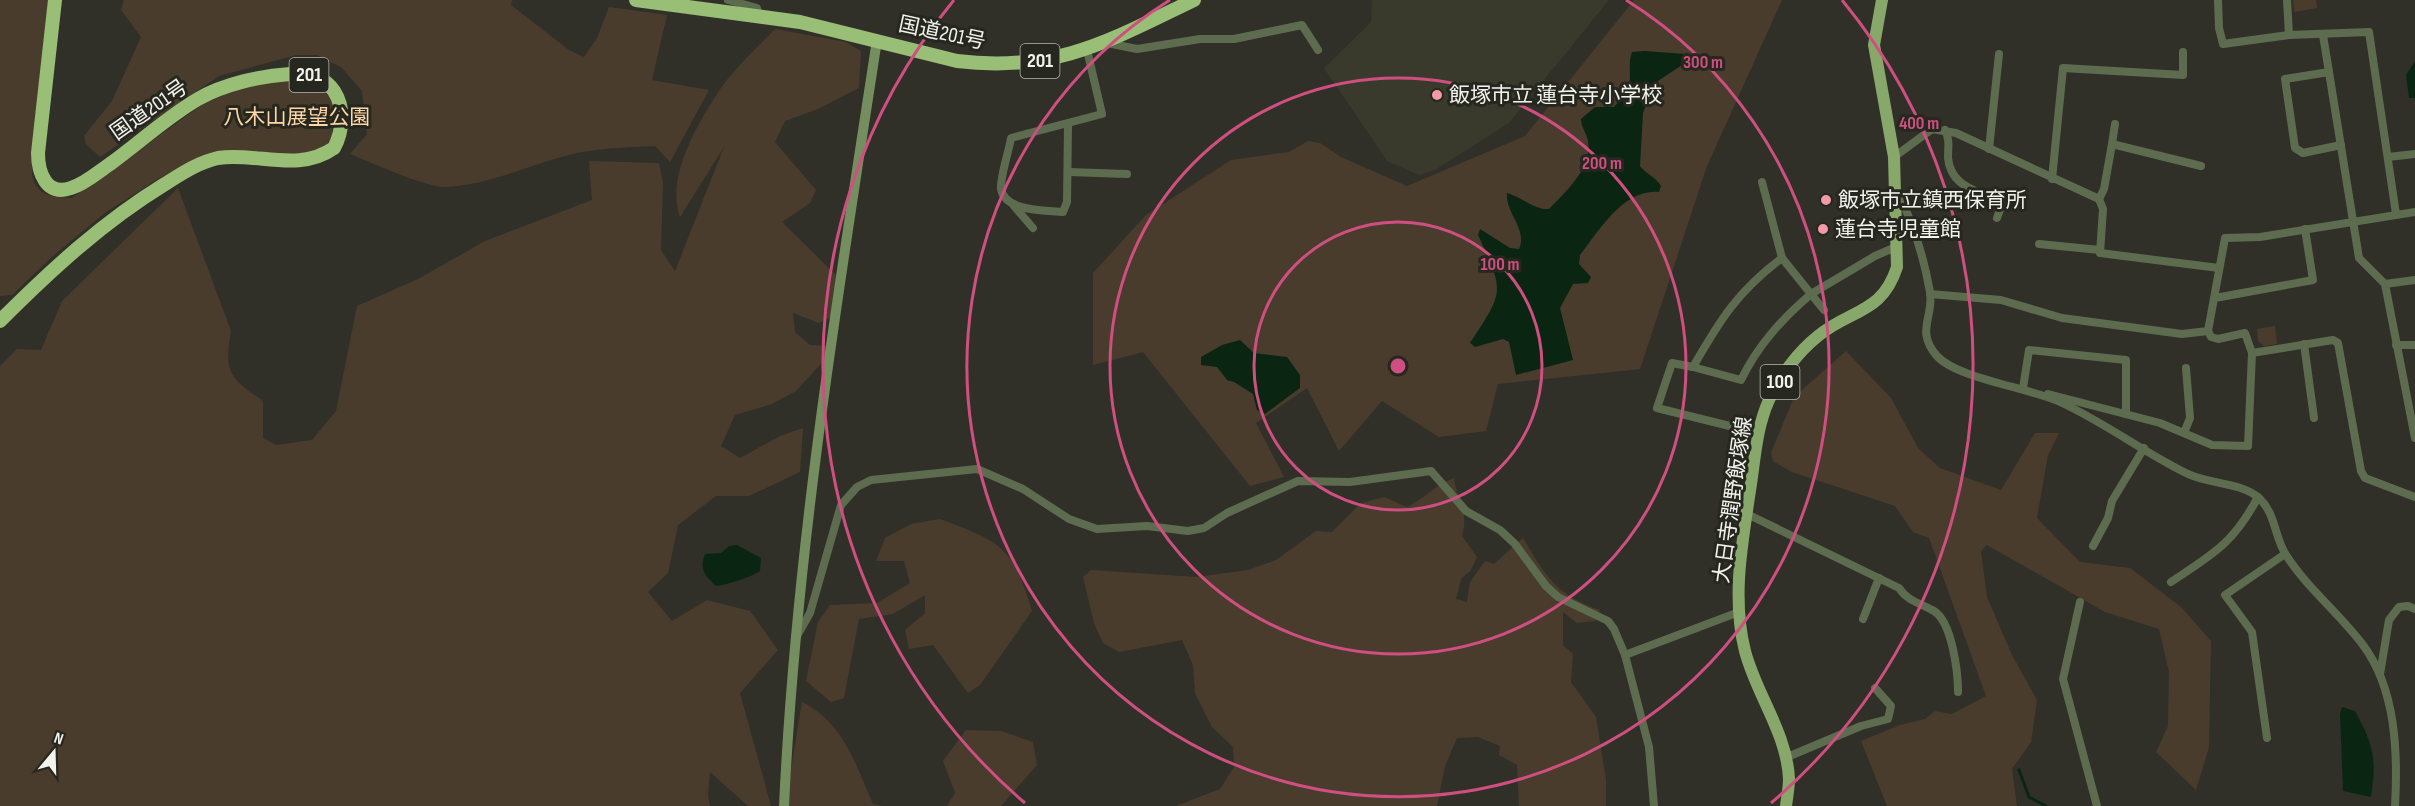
<svg xmlns="http://www.w3.org/2000/svg" width="2415" height="806" font-family="'Sofia Sans Condensed','Noto Sans JP',sans-serif">
<style>
.built{fill:#393a2c}
.green{fill:#493c2d}
.water{fill:#0b2513}
.lines{fill:none;stroke-linecap:round;stroke-linejoin:round}
.stream{stroke:#0b2513;stroke-width:3}
.street{stroke:#5d6c4f;stroke-width:8}
.secondary{stroke:#758e5f;stroke-width:10}
.primary{stroke:#88a76b;stroke-width:12}
.highway{stroke:#99be75;stroke-width:14}
.ring{fill:none;stroke:#ce4f80;stroke-width:3}
.poi-dot{fill:#f39aa8;stroke:#26271f;stroke-width:2}
.labels{text-anchor:middle;dominant-baseline:central;stroke-width:6;stroke-linejoin:round;paint-order:stroke}
.shield{fill:#26271f;stroke:#b6b6b0;stroke-width:1.5}
.shield-label{font-size:20px;font-weight:bold;fill:#f3f3ee}
.street-label{font-size:21px;fill:#f3f3ee;stroke:#26271f}
.poi-label{font-size:21px;fill:#f3f3ee;stroke:#26271f;text-anchor:start}
.park-label{font-size:21px;fill:#ffd6a6;stroke:#26271f}
.centre{fill:#ce4f80;stroke:#26271f;stroke-width:3}
.ring-label{font-size:18px;text-anchor:middle;font-weight:bold;fill:#ce4f80;stroke:#26271f;stroke-width:6;stroke-linejoin:round;paint-order:stroke}
</style>
<rect width="100%" height="100%" fill="#303029"/>
<path class="built" d="M1372,0H1609L1509,123L1435,170L1419,175L1387,161L1324,68L1371,22Z"/>
<g class="green">
<path d="M0,0H49L32,173C35,196 52,197 72,198L210,99L212,101C242,82 281,81 315,80L332,96L335,110L331,139L321,150L304,155L198,158L158,179L106,212L54,255L12,295L0,296Z"/>
<path d="M124,0H512L511,5L569,50L584,57L597,38L609,7L667,15L652,80L709,90L670,162L655,146C631,147 606,148 582,152C536,161 493,185 445,187C425,187 370,162 350,154L367,134L362,91L341,67L317,55H296L219,76L100,157L86,144L84,136L112,101L141,37L121,10Z"/>
<path d="M1634,0H1782L1707,166L1640,369L1498,384L1486,431L1439,437L1382,401L1339,451L1307,388L1256,423L1284,477L1250,486L1143,352L1093,365V273L1146,215L1231,160L1289,152L1308,141L1320,143L1341,157L1407,186L1525,136Z"/>
<path d="M2293,0H2316L2317,8L2294,12Z"/>
<path d="M775,29L846,42L861,51L859,88L818,109L785,121L775,142L816,190L810,203L782,222L836,275L838,314L819,323L793,313L795,332L810,345L830,346L827,357L796,391L772,404L735,415L721,446L740,458L780,436L803,428L800,472L749,496H716L678,525L668,573L648,592L672,621L707,600L750,611L778,650L740,693L771,806H748L710,772L708,795L710,806H0V366L17,349L41,350L62,301L178,188L231,331C224,373 229,377 263,401V438L276,445L312,440L336,411L357,306L418,279L485,241L592,200L589,161L659,163L663,183L661,250L675,271L724,147L680,217C665,177 699,121 721,88C736,67 757,48 775,29Z"/>
<path d="M2275,326L2277,344L2264,346L2258,341L2257,329Z"/>
<path d="M1846,351L1891,398L1918,448L1940,468L2001,490L2035,433H2059L2048,455L2037,518L2080,562L2130,568L2181,607L2211,641L2209,747L2196,790L2156,752L2168,726L2169,672L2159,629L2105,612L1987,545L1981,551L1987,597L2012,655L2037,700L2031,742L2012,769L2017,806H1887L1861,741L1900,725L1925,719L1935,711L1952,714L1986,696L1929,538L1913,532L1895,506L1792,472L1773,461L1771,453L1794,397Z"/>
<path d="M1454,478C1458,503 1469,511 1462,536L1477,557L1471,570L1461,579L1456,599L1467,602L1470,582L1485,561L1494,564L1523,538C1545,575 1557,596 1600,610L1595,621L1577,623L1563,612V645L1573,654L1571,682L1596,717L1606,780V806H1519L1517,765L1499,755L1500,746L1478,737L1457,738L1445,766L1437,806H1176L1220,789L1234,767L1233,747L1212,727L1195,693L1193,665L1182,640L1119,652L1103,643L1094,623L1083,577L1091,570L1196,577L1248,570L1276,560L1316,531L1332,532L1361,503L1384,497L1407,507C1425,498 1435,485 1454,478Z"/>
<path d="M940,519C1001,542 1013,546 1032,611L980,685L968,693L933,645L909,649L905,630L925,613V595L893,614L859,619L844,698L831,702L806,681L818,622L830,605L877,603L910,583L904,561H876L885,538L911,524Z"/>
<path d="M802,702C843,722 856,765 873,804L883,806H785Z"/>
<path d="M966,730L1001,731L1033,742L1037,765L1001,806H947L955,793L943,761Z"/>
</g>
<g class="water">
<path d="M1645,51L1685,54L1682,65L1658,81L1651,93L1643,113L1640,166C1646,174 1656,177 1661,186L1659,192C1623,189 1600,230 1580,255L1579,264L1591,277L1588,283L1573,284L1560,308L1573,360L1516,375L1509,342L1503,339L1475,347L1470,343C1505,290 1504,292 1478,235L1480,229L1510,248L1519,249C1528,229 1505,213 1507,193C1522,197 1534,210 1549,209C1565,192 1593,168 1588,141C1587,133 1581,128 1581,119L1595,107H1614C1618,102 1624,97 1627,91C1633,79 1627,65 1632,52Z"/>
<path d="M2415,61V98H2409L2406,75Z"/>
<path d="M1240,340L1254,353L1287,357L1300,375V388L1265,414L1257,410L1253,394L1234,382L1227,380L1217,367L1201,365V357L1222,345Z"/>
<path d="M737,545L761,558L760,571C754,576 724,586 716,586C705,576 699,569 705,554L721,553L729,546Z"/>
<path d="M2342,707L2355,711C2373,744 2377,758 2371,797L2343,791L2340,714Z"/>
</g>
<g class="lines">
<path class="stream" d="M2019,770L2029,797L2046,806"/>
<g class="street">
<path d="M728,0L757,8L759,17"/>
<path d="M2218,0L2219,28L2223,44L2289,35L2369,32L2396,214"/>
<path d="M2287,0L2289,35"/>
<path d="M2323,35L2359,258L2385,284L2415,438"/>
<path d="M1107,43L1137,49L1200,39H1234L1302,25L1318,50"/>
<path d="M2329,72L2285,79L2295,148L2303,153L2341,145"/>
<path d="M1068,125L1067,202L1063,212C1046,210 1005,212 1001,189C1000,177 1009,151 1011,138L1102,114L1087,50"/>
<path d="M1945,130C1950,140 1948,147 1948,158C1951,188 1978,190 2002,204L1997,218"/>
<path d="M2112,144L2115,124"/>
<path d="M1989,149L1999,54"/>
<path d="M1894,157L1932,129L1956,133L2099,199L2103,209L2100,253L2219,268"/>
<path d="M2388,157L2415,154"/>
<path d="M1068,172L1127,174"/>
<path d="M2052,179L2063,68L2183,75V52"/>
<path d="M1762,182L1782,258"/>
<path d="M1898,193C1913,223 1924,258 1930,292C1934,317 1915,331 1937,356C1956,378 2030,388 2060,402C2104,422 2143,452 2186,473C2209,485 2239,481 2259,498C2276,514 2274,536 2286,555C2307,588 2339,613 2363,645C2396,689 2398,753 2395,806"/>
<path d="M2099,199L2104,189L2112,144L2201,166"/>
<path d="M1014,206L1033,228"/>
<path d="M2039,244L2100,250"/>
<path d="M2385,284L2415,280"/>
<path d="M1930,294L2001,300L2062,318L2182,334L2208,331L2225,238L2260,237L2415,212"/>
<path d="M2215,298L2313,280L2305,229"/>
<path d="M2208,331L2211,337L2218,339L2245,333L2252,353L2333,340L2338,343L2361,471L2365,478L2415,497"/>
<path d="M2304,344L2314,418"/>
<path d="M2396,345H2415"/>
<path d="M1693,367L1741,380C1758,345 1782,319 1811,294L1824,310"/>
<path d="M2023,388L2029,350L2126,360V414"/>
<path d="M2048,394L2160,423L2212,445L2248,446L2252,353"/>
<path d="M1758,433L1657,408L1672,363L1693,367C1720,320 1737,292 1782,258L1811,294L1875,256L1898,246"/>
<path d="M2184,433L2190,418L2186,368"/>
<path d="M1747,514L1899,588C1908,602 1921,603 1934,611C1952,622 1958,672 1958,692"/>
<path d="M2093,546L2108,518L2112,501L2144,448"/>
<path d="M2171,582C2213,554 2233,544 2258,497"/>
<path d="M2080,602L2063,679L2097,806"/>
<path d="M1863,619L1879,578"/>
<path d="M797,636L810,613L841,505L857,487L871,480L977,469L1023,489L1069,519L1097,529L1147,526L1188,531L1204,528L1227,513L1298,481L1350,482L1431,471L1466,511L1500,530L1515,544L1546,586L1558,597L1608,621L1614,629L1625,655L1649,747L1654,806"/>
<path d="M1625,655L1739,612"/>
<path d="M2380,674L2389,620L2399,607L2408,606L2415,609"/>
<path d="M2267,738L2252,632L2225,595L2285,554"/>
<path d="M1785,758L1861,726L1888,719L1891,706L1875,688"/>
</g>
<path class="secondary" d="M784,806C796,549 838,294 877,40"/>
<path class="primary" d="M1786,806C1787,797 1789,788 1789,779C1787,733 1756,694 1745,651C1731,596 1743,539 1751,484C1755,457 1757,426 1769,400C1779,377 1798,352 1818,336C1851,309 1882,314 1897,267L1894,157L1874,45L1882,0"/>
<g class="highway">
<path d="M636,0L800,22L957,61C1055,73 1109,41 1194,0"/>
<path d="M0,321C51,270 103,222 165,184C181,174 199,162 218,158C258,152 298,173 334,148C343,131 345,108 334,91C324,76 307,73 290,74C260,76 224,84 198,99C167,117 139,143 110,164C98,172 85,184 71,188C46,197 38,172 38,153L55,0"/>
</g>
</g>
<g class="ring">
<circle cx="1398" cy="366" r="144"/>
<circle cx="1398" cy="366" r="288"/>
<path d="M1626 0A431 431 0 1 1 1170 0"/>
<path d="M1025 803A575 575 0 0 1 954 0M1842 0A575 575 0 0 1 1771 803"/>
</g>
<g class="poi-dot">
<circle cx="1437" cy="95" r="6"/>
<circle cx="1826" cy="200" r="6"/>
<circle cx="1823" cy="229" r="6"/>
</g>
<g class="labels">
<g class="shield">
<rect x="1020.5" y="44" width="39" height="34" rx="4.5"/>
<rect x="289.5" y="58" width="39" height="34" rx="4.5"/>
<rect x="1760.5" y="365" width="39" height="34" rx="4.5"/>
</g>
<g class="shield-label">
<text x="1040" y="61">201</text>
<text x="309" y="75">201</text>
<text x="1780" y="382">100</text>
</g>
<g class="street-label">
<text transform="translate(942 33) rotate(12)">国道201号</text>
<text transform="translate(149 110) rotate(-35)">国道201号</text>
<text transform="translate(1733 500) rotate(-82)">大日寺潤野飯塚線</text>
</g>
<g class="poi-label">
<text x="1449" y="95">飯塚市立 蓮台寺小学校</text>
<text x="1838" y="200">飯塚市立鎮西保育所</text>
<text x="1835" y="229">蓮台寺児童館</text>
</g>
<g class="park-label">
<text x="297" y="117">八木山展望公園</text>
</g>
</g>
<circle cx="1398" cy="366" r="9" class="centre"/>
<g class="ring-label">
<text x="1703" y="68">300 m</text>
<text x="1919" y="129">400 m</text>
<text x="1602" y="169">200 m</text>
<text x="1500" y="270">100 m</text>
</g>
<g transform="translate(54 752) rotate(19)" stroke="#26271f" stroke-width="4.5" paint-order="stroke">
<path d="M0-4.5L10 22L0 15L-10 22Z" fill="#f3f3ee"/>
<text y="-9" font-size="16" font-weight="bold" text-anchor="middle" fill="#f3f3ee">N</text>
</g>
</svg>
